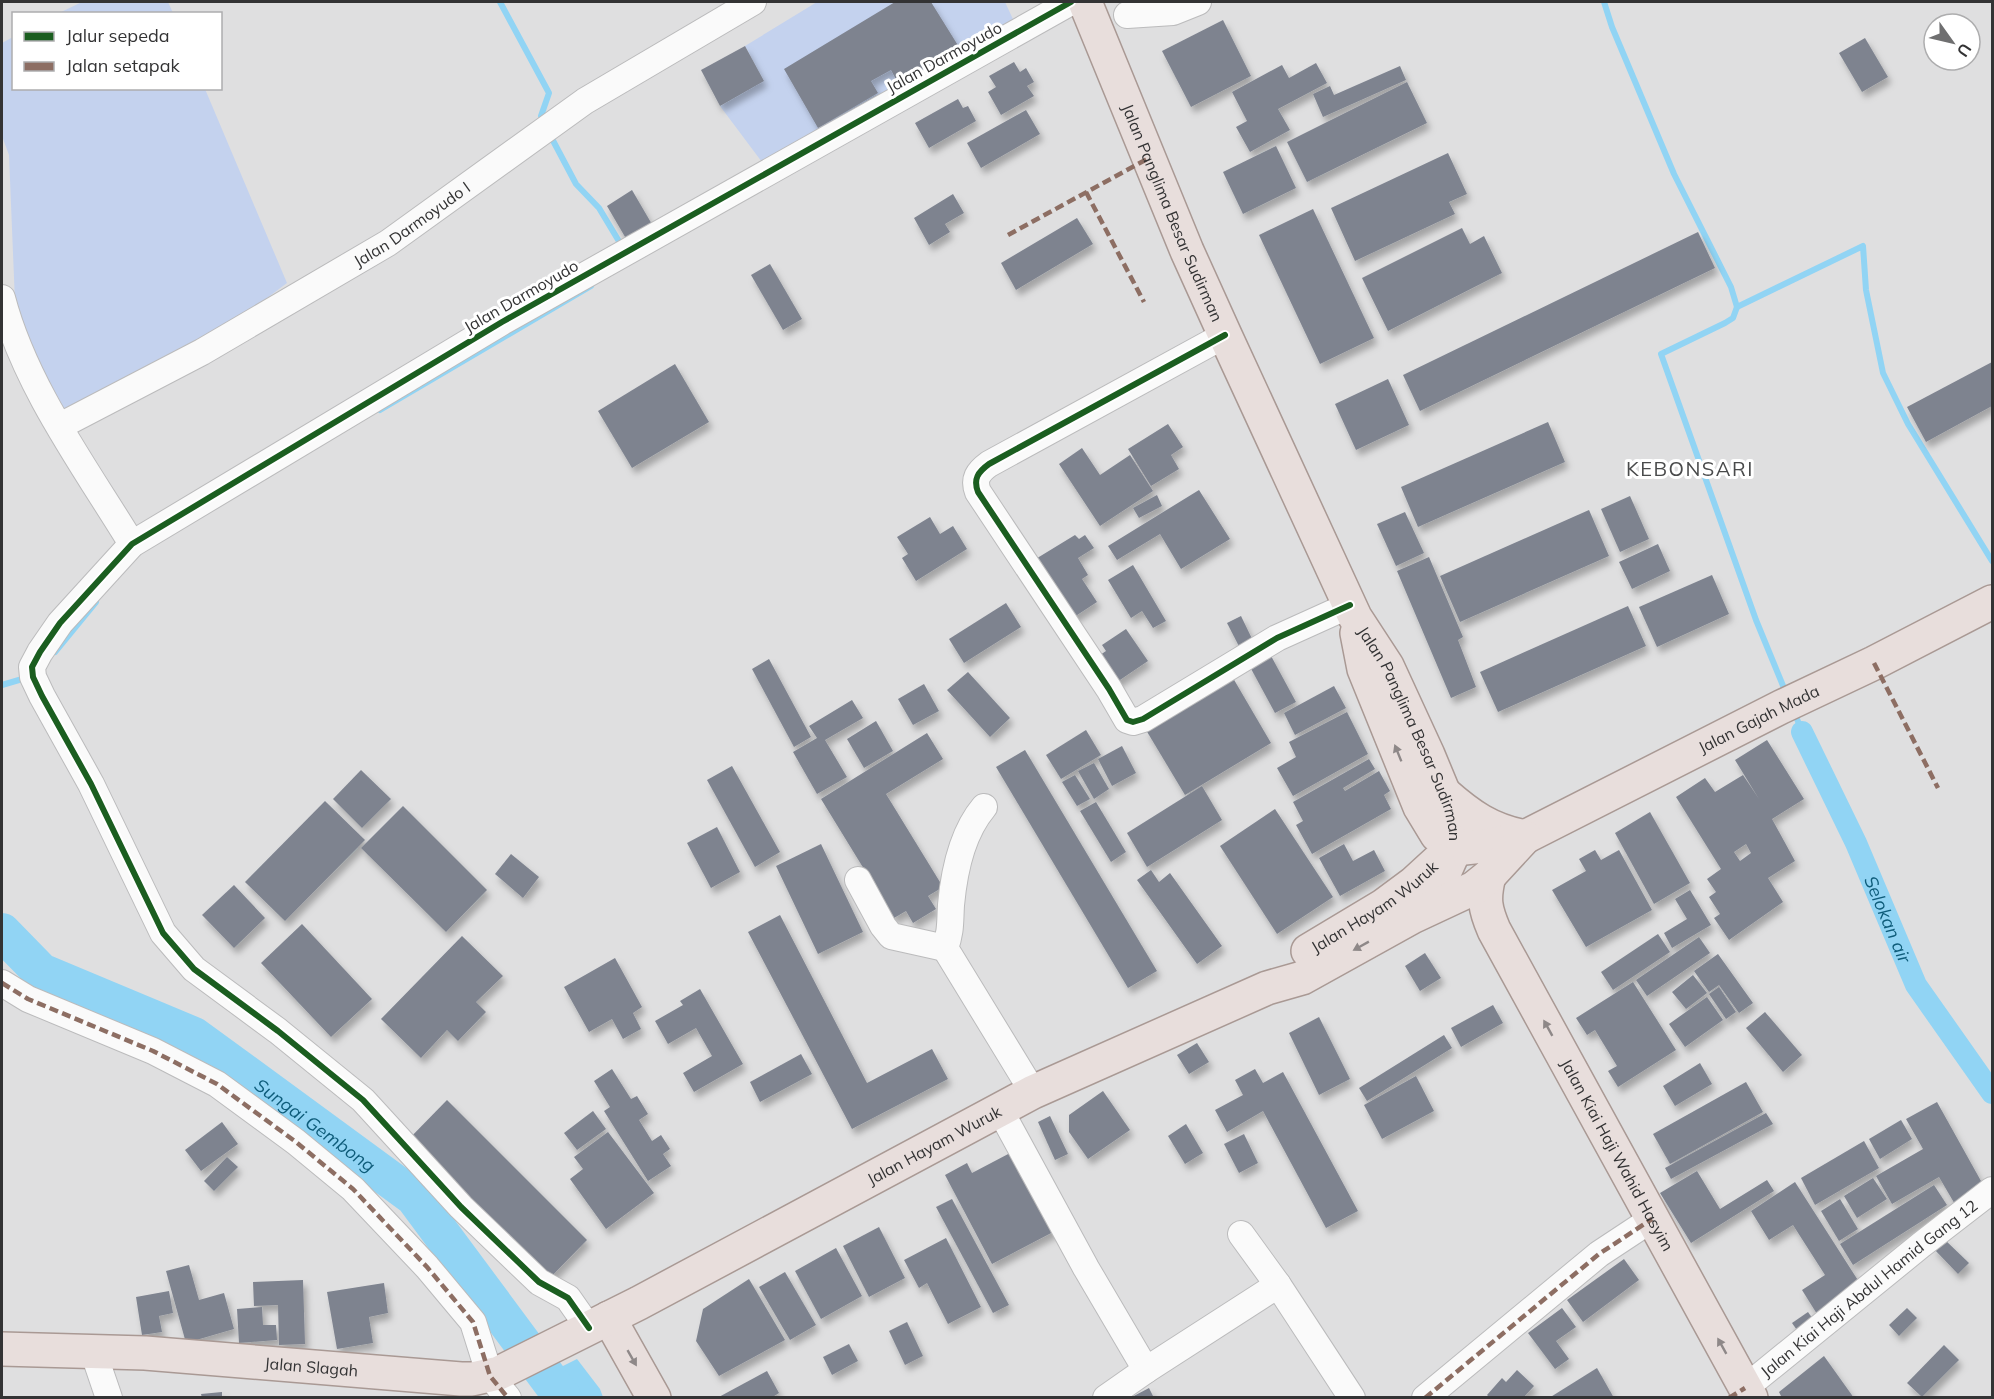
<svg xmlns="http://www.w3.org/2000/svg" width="1994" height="1399" font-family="Mulish,sans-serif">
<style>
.green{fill:#c4d2ee}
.water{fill:#91d4f4}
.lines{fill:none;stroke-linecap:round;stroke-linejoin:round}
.stream{stroke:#91d4f4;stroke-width:6}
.canal{stroke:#91d4f4;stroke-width:22}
.river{stroke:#91d4f4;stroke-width:38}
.building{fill:#7e838f;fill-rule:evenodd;filter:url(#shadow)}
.minor-casing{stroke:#bbbbbc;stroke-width:28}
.primary-casing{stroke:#a99994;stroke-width:36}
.minor{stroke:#fafafa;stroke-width:26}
.primary{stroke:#e8dedc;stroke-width:33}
.quiet{stroke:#8d6e63;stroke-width:4.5;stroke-dasharray:9 4.5;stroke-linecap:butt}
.cycleway-casing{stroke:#fff;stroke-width:10}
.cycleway{stroke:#1b5e20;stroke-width:6}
.oneway{fill:#8e8888}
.labels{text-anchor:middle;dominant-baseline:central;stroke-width:6;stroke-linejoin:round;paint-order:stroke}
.street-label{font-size:16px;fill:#333334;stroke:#fff}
.water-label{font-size:18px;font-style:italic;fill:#0e5c7a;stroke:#fff}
.quarter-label{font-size:20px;letter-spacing:1.5px;fill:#494a4b;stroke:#fff}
</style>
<defs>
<filter id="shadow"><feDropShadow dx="3.5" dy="6" stdDeviation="3" flood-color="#0004"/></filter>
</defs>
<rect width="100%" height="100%" fill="#dfdfe0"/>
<g class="green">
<path d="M82,2H168L173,13H59Z"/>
<path d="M817,2H1005L1018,30L768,170L720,106L763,80L745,46Z"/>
<path d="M13,37L14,88L205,89L287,283L202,347L66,417L47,391L15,302L9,155L2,136V43Z"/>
</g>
<path class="water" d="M577,1359L600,1389L603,1397H541L533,1381Z"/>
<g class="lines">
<g class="stream">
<path d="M500,2L549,93L541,116L545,124"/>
<path d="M1604,2L1612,27L1674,174L1731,287L1737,307L1733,318L1725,323L1661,354L1756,620L1786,693"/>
<path d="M549,133L576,184L599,208L623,248"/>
<path d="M1737,307L1863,246L1866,290L1883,373L1908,424L1992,561"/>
<path d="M380,410L591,286"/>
<path d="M55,652L96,602"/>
<path d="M2,685L29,677"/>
<path d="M1794,711L1802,732"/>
</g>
<path class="canal" id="s1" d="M1802,732L1856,843L1916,985L1992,1093"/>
<path class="river" id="s2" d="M2,932L41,972L194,1036L414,1197L563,1398"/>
</g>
<g class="building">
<path d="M895,2H931L959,47L898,83L891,70L871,81L878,93L818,128L784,69Z"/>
<path d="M1223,20L1251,76L1191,107L1162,51Z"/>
<path d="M1865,38L1888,77L1862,92L1839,53Z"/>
<path d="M745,46L764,81L720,106L701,70Z"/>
<path d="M1014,62L1020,72L1026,68L1034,82L1027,86L1034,96L1001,115L988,92L996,87L989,76Z"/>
<path d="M1316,63L1327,83L1278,109L1290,130L1250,152L1236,127L1247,121L1232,92L1282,65L1289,78Z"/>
<path d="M1400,66L1406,80L1323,117L1313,94L1330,86L1334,95Z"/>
<path d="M1407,82L1427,123L1307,182L1287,142Z"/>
<path d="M958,99L963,108L968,106L976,121L929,148L915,123Z"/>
<path d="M1026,110L1040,134L981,168L967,143Z"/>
<path d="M1276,146L1296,188L1243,214L1223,172Z"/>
<path d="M1448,153L1467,194L1449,202L1455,214L1355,261L1331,208Z"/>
<path d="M632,190L653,226L628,242L607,206Z"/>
<path d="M953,194L964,213L945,224L950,232L929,245L914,218Z"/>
<path d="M1313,209L1374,338L1320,364L1259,235Z"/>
<path d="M1077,218L1093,244L1016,290L1001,263Z"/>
<path d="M1462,228L1470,244L1484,236L1502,273L1388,331L1362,278Z"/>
<path d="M1698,232L1715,268L1420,411L1403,375Z"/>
<path d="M770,264L802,319L783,330L751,275Z"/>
<path d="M1992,362V406L1926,442L1907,407Z"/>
<path d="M675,364L709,422L632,468L598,411Z"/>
<path d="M1388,379L1409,425L1356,450L1335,404Z"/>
<path d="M1548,422L1565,462L1418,527L1401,487Z"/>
<path d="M1168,424L1183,447L1171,455L1179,469L1151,486L1128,449Z"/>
<path d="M1082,448L1100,475L1130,455L1153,491L1100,526L1059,464Z"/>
<path d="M1199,490L1230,539L1181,569L1160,534L1117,560L1108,546Z"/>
<path d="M1157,495L1162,506L1139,518L1133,508Z"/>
<path d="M1630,496L1649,539L1620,552L1601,509Z"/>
<path d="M1589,510L1609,556L1460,622L1440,576Z"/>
<path d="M1405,512L1424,553L1396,566L1377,524Z"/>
<path d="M930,517L940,534L953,526L967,549L916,581L902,558L908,554L897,537Z"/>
<path d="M1075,535L1079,539L1085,535L1094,548L1078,558L1088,575L1082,579L1097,602L1071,619L1034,560Z"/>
<path d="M1658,544L1670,571L1632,589L1619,562Z"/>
<path d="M1429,557L1463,637L1458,640L1476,687L1451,698L1397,571Z"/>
<path d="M1133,565L1166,621L1153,628L1142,611L1131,618L1108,580Z"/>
<path d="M1712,575L1729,614L1657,647L1639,607Z"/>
<path d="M1006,603L1021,627L964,663L949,639Z"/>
<path d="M1628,606L1646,646L1498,712L1480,672Z"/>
<path d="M1241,616L1256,647L1243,654L1227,623Z"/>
<path d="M1126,629L1148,661L1114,684L1097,657L1106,651L1102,645Z"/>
<path d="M1270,654L1296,702L1275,713L1249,665Z"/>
<path d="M769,659L811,737L794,747L752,669Z"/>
<path d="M968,672L1010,718L990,737L947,690Z"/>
<path d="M1233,678L1271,743L1185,795L1146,730Z"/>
<path d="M924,684L939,711L913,725L898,699Z"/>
<path d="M1334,686L1346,708L1295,735L1284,713Z"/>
<path d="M852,700L863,718L825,740L847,777L817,794L793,752L817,738L809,726Z"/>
<path d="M1347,712L1368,754L1293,796L1277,768L1296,757L1289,742Z"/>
<path d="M876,721L893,751L864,768L847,739Z"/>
<path d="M1086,730L1101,755L1061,779L1046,755Z"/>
<path d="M927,733L943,759L886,794L943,887L928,896L936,909L913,923L906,911L894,918L821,799Z"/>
<path d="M1767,740L1804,799L1772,819L1795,861L1768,878L1783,902L1729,940L1714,918L1720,914L1709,897L1716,892L1707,879L1721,869L1676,797L1705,778L1715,792L1743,775L1759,799L1735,760ZM1746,844L1751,853L1740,861L1734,852Z"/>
<path d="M1122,746L1136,773L1112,786L1098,759Z"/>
<path d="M1025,750L1157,971L1128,988L996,767Z"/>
<path d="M1369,759L1375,769L1343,788L1345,791L1379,771L1390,791L1384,795L1391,809L1312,854L1296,825L1303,821L1293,802Z"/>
<path d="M1094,763L1109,789L1094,799L1078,771Z"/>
<path d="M732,766L780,852L755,867L707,780Z"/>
<path d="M361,770L391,799L362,828L333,799Z"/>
<path d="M1075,775L1090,799L1077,806L1062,782Z"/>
<path d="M1202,786L1222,820L1147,867L1127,833Z"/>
<path d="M325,801L365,840L285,921L245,882Z"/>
<path d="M1096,802L1126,852L1111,862L1080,811Z"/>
<path d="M403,806L487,890L446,932L361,848Z"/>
<path d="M1275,809L1333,897L1277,934L1220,846Z"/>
<path d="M1650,812L1690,883L1654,904L1615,833Z"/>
<path d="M717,827L740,872L711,888L687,843Z"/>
<path d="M821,844L863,932L818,954L776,866Z"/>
<path d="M1344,844L1353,861L1374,850L1385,871L1340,896L1319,858Z"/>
<path d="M1595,850L1601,860L1619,850L1652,910L1586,947L1552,890L1586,871L1579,859Z"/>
<path d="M511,854L539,877L523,898L495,874Z"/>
<path d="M1151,870L1159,882L1170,873L1222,946L1197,964L1137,880Z"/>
<path d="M234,885L265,918L234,948L202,915Z"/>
<path d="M1690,890L1711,925L1672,948L1664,933L1687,919L1675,899Z"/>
<path d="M780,915L867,1083L932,1049L948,1079L852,1129L748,932Z"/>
<path d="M302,924L372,999L331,1037L261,963Z"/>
<path d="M1658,934L1670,952L1613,990L1601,972Z"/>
<path d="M462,936L503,976L476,1002L486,1012L458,1041L447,1030L421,1058L381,1019Z"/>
<path d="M1699,937L1710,953L1647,996L1636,980Z"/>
<path d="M1425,953L1441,978L1420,991L1405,966Z"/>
<path d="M1718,954L1753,1003L1739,1013L1719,985L1709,992L1694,971Z"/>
<path d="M615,958L642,1007L633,1013L641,1029L623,1039L612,1019L589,1032L564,987Z"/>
<path d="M1693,975L1707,993L1686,1009L1672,992Z"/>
<path d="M1633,982L1676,1050L1618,1087L1608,1071L1617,1066L1595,1030L1587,1035L1576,1018Z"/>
<path d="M1719,987L1736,1012L1726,1019L1709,994Z"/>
<path d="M700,989L743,1064L694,1092L683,1073L712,1056L696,1028L668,1044L655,1021L683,1005L680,1001Z"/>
<path d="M1707,997L1723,1020L1685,1047L1669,1024Z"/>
<path d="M1493,1005L1503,1023L1461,1047L1451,1028Z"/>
<path d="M1765,1012L1802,1055L1783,1072L1746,1028Z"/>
<path d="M1319,1017L1350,1079L1319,1095L1289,1033Z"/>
<path d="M1444,1035L1452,1048L1367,1101L1359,1088Z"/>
<path d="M1197,1043L1209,1062L1189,1074L1177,1055Z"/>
<path d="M801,1054L812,1074L760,1102L750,1082Z"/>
<path d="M1700,1063L1712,1084L1675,1106L1663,1086Z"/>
<path d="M612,1069L631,1099L637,1096L648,1114L639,1120L652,1141L661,1135L670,1149L663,1154L671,1166L648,1181L604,1111L610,1107L594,1081Z"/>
<path d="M1255,1069L1263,1083L1283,1072L1358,1211L1326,1228L1263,1111L1227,1132L1215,1110L1243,1095L1235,1080Z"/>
<path d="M1416,1076L1434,1111L1382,1139L1364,1105Z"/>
<path d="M1746,1082L1763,1112L1670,1164L1653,1134Z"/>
<path d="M1103,1091L1130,1130L1088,1159L1069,1132V1115Z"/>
<path d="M447,1100L587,1240L544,1284L404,1144Z"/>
<path d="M1937,1102L1986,1190L1956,1206L1939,1177L1892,1204L1876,1176L1923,1149L1906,1119Z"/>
<path d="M593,1111L606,1129L577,1150L564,1133Z"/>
<path d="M1766,1113L1773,1124L1671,1179L1665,1168Z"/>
<path d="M1050,1116L1068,1154L1055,1160L1038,1122Z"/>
<path d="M1901,1120L1912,1139L1880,1159L1869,1139Z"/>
<path d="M222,1122L238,1144L201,1171L185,1150Z"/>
<path d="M1186,1124L1203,1153L1185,1164L1168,1136Z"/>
<path d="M608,1132L654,1193L606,1229L570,1179L583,1169L574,1157Z"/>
<path d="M1244,1134L1258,1163L1239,1173L1224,1144Z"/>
<path d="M1864,1141L1879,1168L1815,1205L1801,1178Z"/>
<path d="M1012,1152L1055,1231L992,1264L945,1175L967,1163L972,1173Z"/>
<path d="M227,1157L238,1167L214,1191L204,1181Z"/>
<path d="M1697,1171L1720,1209L1767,1180L1774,1191L1691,1243L1660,1193Z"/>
<path d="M1873,1178L1887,1199L1857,1218L1844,1196Z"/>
<path d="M1795,1182L1861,1285L1817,1314L1802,1290L1825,1275L1793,1225L1769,1240L1751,1211Z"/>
<path d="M1934,1185L1947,1205L1853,1265L1840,1244Z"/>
<path d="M952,1199L1009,1305L993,1313L936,1207Z"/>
<path d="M1840,1199L1858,1229L1839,1241L1821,1211Z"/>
<path d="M879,1227L905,1278L869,1297L843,1246Z"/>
<path d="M946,1238L981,1307L948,1324L927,1283L919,1288L904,1260Z"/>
<path d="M1943,1238L1969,1263L1958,1274L1933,1248Z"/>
<path d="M836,1248L862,1296L821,1319L795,1271Z"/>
<path d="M1624,1259L1639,1280L1583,1322L1567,1300Z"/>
<path d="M189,1265L199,1300L224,1293L234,1329L186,1343L166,1271Z"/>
<path d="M785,1272L816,1325L790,1340L759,1287Z"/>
<path d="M749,1279L785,1340L719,1376L696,1341L703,1309Z"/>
<path d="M303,1280L305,1344L279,1345L278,1305L254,1306L253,1282Z"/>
<path d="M384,1283L388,1313L369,1317L373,1343L337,1349L327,1292Z"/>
<path d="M169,1291L173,1313L159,1316L162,1332L142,1335L136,1297Z"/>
<path d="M262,1307L263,1325H276L277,1340L239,1343L237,1309Z"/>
<path d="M1562,1308L1576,1327L1556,1341L1569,1359L1555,1369L1528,1333Z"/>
<path d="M1907,1308L1917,1318L1899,1336L1889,1325Z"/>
<path d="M1808,1312L1815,1322L1799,1333L1792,1323Z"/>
<path d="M907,1322L923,1356L905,1365L889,1331Z"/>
<path d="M849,1344L858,1361L832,1375L823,1357Z"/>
<path d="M1944,1345L1959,1360L1922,1397L1907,1383Z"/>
<path d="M1824,1356L1854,1398H1782L1779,1392Z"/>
<path d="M1597,1368L1614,1398H1549Z"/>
<path d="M1517,1370L1534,1386L1523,1398H1490L1487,1395L1502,1378L1506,1382Z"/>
<path d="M767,1371L779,1393L771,1398H717Z"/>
<path d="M1149,1388L1154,1398H1130Z"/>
<path d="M222,1392V1398H202L201,1394Z"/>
</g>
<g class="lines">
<g class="minor-casing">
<g id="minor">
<path d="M1127,15L1173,12L1198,2"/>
<path d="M2,298C25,386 85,467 132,544"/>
<path d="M1225,335L989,464C978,472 973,479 978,492L1109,689L1127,720L1133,722L1143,719L1277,638L1350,605"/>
<path id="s3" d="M60,426L202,352L388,243L585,101L753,2"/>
<path d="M984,807C962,833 954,872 951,905C950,922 951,932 945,948L1033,1092"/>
<path d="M858,880L883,926L891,936L945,948"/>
<path d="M2,983L28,999L153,1051L217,1084L296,1142L353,1189L427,1267L473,1322L490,1376L508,1398"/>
<path d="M1000,1110L1086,1268L1146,1370L1106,1398"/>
<path d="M1278,1285L1352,1398"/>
<path d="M589,1328L568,1298L539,1282L461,1207L363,1100L278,1031L194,969L163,933L91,784L42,696L33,677L32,667L40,652L60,623L132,544L502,322L1071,2"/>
<path d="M93,1351L109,1398"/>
<path d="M1146,1370L1278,1285L1241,1234"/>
<path id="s4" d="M1745,1388L1921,1245L1992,1190"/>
<path d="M1425,1398L1599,1254L1652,1219"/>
</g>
</g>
<g class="primary-casing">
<g id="primary">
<path id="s5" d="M1085,2L1187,251L1225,335L1355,617L1387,666L1428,755L1450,808L1455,831V849L1445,871L1427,900L1415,913"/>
<path d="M1357,633L1364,669L1420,807L1437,835L1455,849"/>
<path d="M1444,793C1470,816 1490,830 1525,837"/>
<path id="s6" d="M1455,849L1492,845L1525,837L1781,707L1874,663L1992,602"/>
<path id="s7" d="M1489,876C1483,899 1485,909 1494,930L1751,1398"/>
<path id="s8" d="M1308,951L1383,906L1414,883L1438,861"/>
<path d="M609,1318L654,1398"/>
<path id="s9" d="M2,1349L145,1353L461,1379H472L499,1373L639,1303L1033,1092L1267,988L1302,978L1412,917L1474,888L1489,876L1525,837"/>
</g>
</g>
<use href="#minor" class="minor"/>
<use href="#primary" class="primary"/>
<g class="quiet">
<path d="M1086,192L1144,302"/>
<path d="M1008,235L1149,158"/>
<path d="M1874,663L1938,788"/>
<path d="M2,983L28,999L153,1051L217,1084L296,1142L353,1189L427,1267L473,1322L490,1376L508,1398"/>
<path d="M1425,1398L1599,1254L1652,1219"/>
<path d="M1729,1398L1745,1388"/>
</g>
<g class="cycleway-casing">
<g id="cycleway">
<path d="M1225,335L989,464C978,472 973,479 978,492L1109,689L1127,720L1133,722L1143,719L1277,638L1350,605"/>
<path d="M589,1328L568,1298L539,1282L461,1207L363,1100L278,1031L194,969L163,933L91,784L42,696L33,677L32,667L40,652L60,623L132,544L502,322L1071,2"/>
</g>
</g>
<use href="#cycleway" class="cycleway"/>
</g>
<defs><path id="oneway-solid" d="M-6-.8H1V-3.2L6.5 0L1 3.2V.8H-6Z" transform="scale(1.5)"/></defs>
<g class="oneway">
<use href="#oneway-solid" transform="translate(1398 753) rotate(-112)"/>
<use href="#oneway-solid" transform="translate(1361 946) rotate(151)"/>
<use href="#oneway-solid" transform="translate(1548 1028) rotate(-119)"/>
<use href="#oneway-solid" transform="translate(1722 1346) rotate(-119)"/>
<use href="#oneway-solid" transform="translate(632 1358) rotate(60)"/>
</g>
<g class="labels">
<g class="street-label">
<text transform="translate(944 57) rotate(-29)">Jalan Darmoyudo</text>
<text stroke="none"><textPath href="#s5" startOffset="228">Jalan Panglima Besar Sudirman</textPath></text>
<text stroke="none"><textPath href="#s3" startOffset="406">Jalan Darmoyudo I</textPath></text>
<text transform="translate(521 296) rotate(-30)">Jalan Darmoyudo</text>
<text stroke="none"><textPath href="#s6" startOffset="333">Jalan Gajah Mada</textPath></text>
<text stroke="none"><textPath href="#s5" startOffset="802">Jalan Panglima Besar Sudirman</textPath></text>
<text stroke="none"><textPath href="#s8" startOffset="80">Jalan Hayam Wuruk</textPath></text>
<text stroke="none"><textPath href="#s9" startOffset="990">Jalan Hayam Wuruk</textPath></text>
<text stroke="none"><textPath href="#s7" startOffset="312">Jalan Kiai Haji Wahid Hasyim</textPath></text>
<text stroke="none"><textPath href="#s4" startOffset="159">Jalan Kiai Haji Abdul Hamid Gang 12</textPath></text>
<text stroke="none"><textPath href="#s9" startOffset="310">Jalan Slagah</textPath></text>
</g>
<g class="water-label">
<text stroke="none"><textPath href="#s1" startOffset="206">Selokan air</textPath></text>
<text stroke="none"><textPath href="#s2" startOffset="372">Sungai Gembong</textPath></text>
</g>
<g class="quarter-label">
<text x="1690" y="468">KEBONSARI</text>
</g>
</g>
<rect width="1994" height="1399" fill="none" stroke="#333334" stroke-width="6"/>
<rect x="12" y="12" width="210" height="78" fill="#ffffff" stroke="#adadae" stroke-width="1.5"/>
<rect x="24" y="32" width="30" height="9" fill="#1b5e20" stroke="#adadae" stroke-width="1.5"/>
<text x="66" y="42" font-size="18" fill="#333334">Jalur sepeda</text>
<rect x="24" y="62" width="30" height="9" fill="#8d6e63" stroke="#adadae" stroke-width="1.5"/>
<text x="66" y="72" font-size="18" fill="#333334">Jalan setapak</text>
<g transform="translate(1952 42) rotate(124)"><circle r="28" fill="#ffffff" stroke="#adadae" stroke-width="1.5"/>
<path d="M0-4.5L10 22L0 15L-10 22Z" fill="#6f6f70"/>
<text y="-9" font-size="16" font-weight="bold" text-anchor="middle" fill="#333334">U</text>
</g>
</svg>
